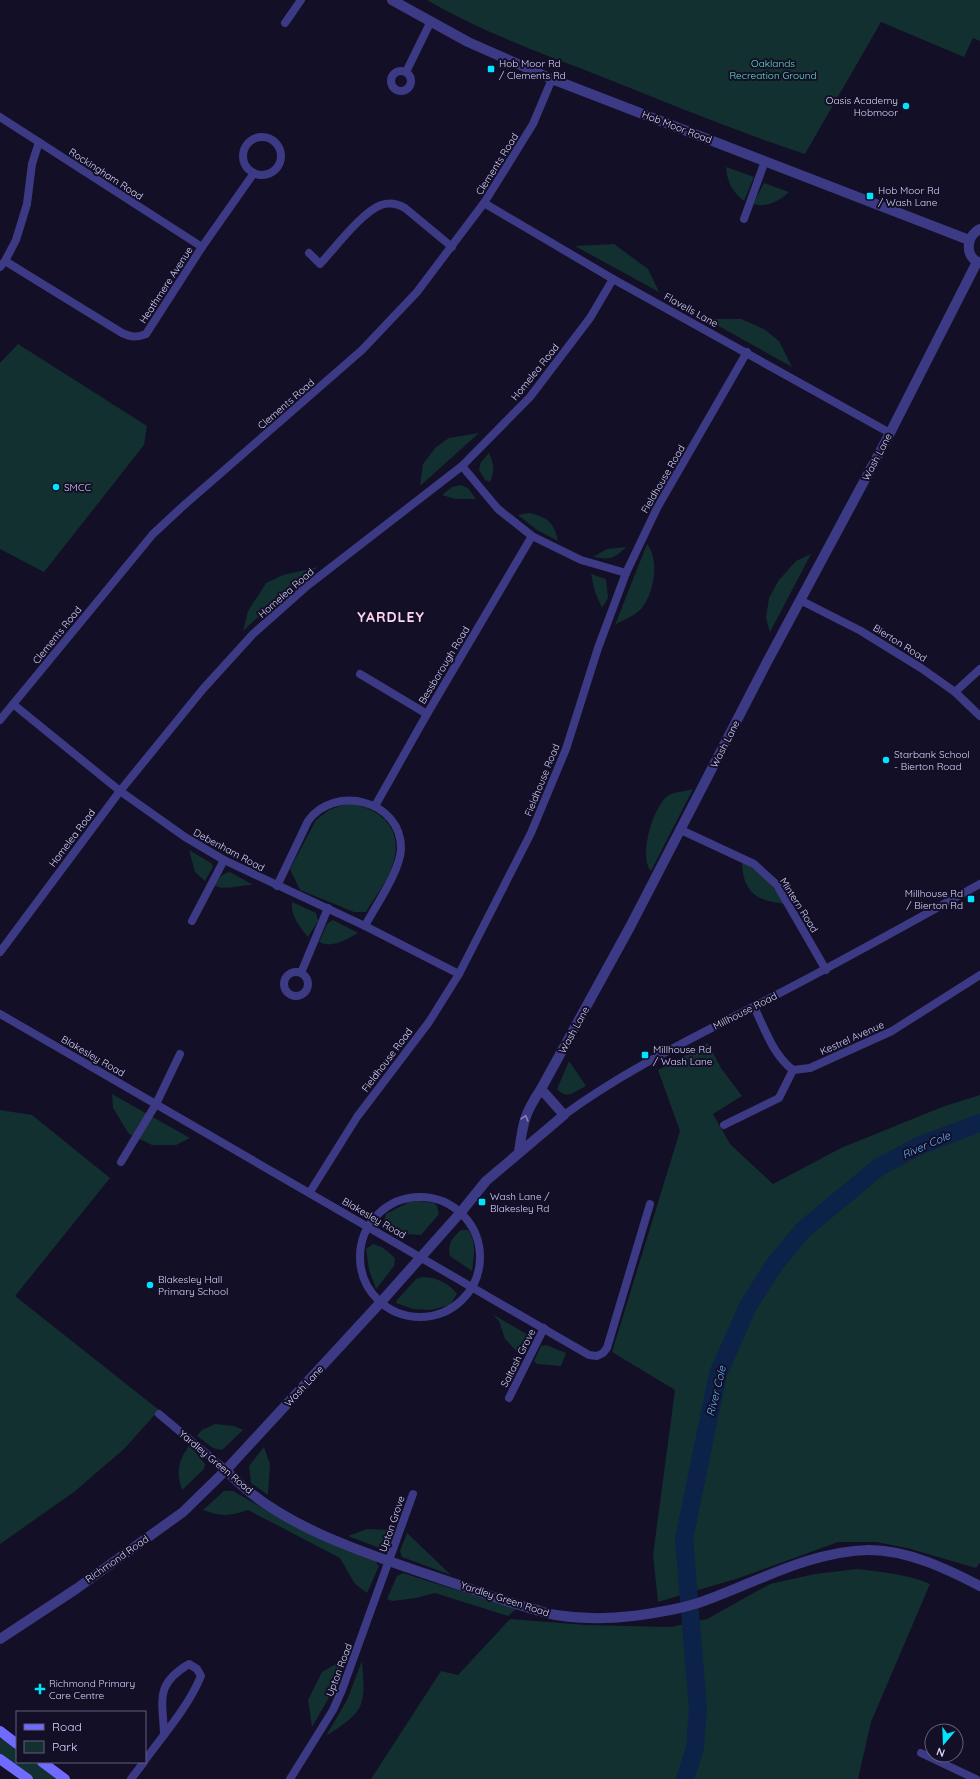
<svg xmlns="http://www.w3.org/2000/svg" width="980" height="1779" font-family="Quicksand,sans-serif">
<style>
.green{fill:#12302f}
.lines{fill:none;stroke-linecap:round;stroke-linejoin:round}
.river{stroke:#0c2248;stroke-width:18}
.minor{stroke:#3d3a85;stroke-width:8}
.tertiary{stroke:#3d3a85;stroke-width:10}
.secondary{stroke:#6f6bff;stroke-width:10}
.oneway{stroke:#837fbc}
.poi-dot{fill:#00e5ff;stroke:#130f26;stroke-width:1.5}
.labels{text-anchor:middle;dominant-baseline:central;stroke-width:4;stroke-linejoin:round;paint-order:stroke}
.poi-label{font-size:10px;fill:#d9d4ff;stroke:#130f26;text-anchor:start}
.park-label{font-size:10px;fill:#5fe0c0;stroke:#130f26}
.street-label{font-size:10px;fill:#d9d4ff;stroke:#130f26}
.water-label{font-size:11px;font-style:italic;fill:#62b6ff;stroke:#130f26}
.district-label{font-size:14px;font-weight:bold;letter-spacing:1px;fill:#ffd6f0;stroke:#130f26}
</style>
<rect width="100%" height="100%" fill="#130f26"/>
<g class="green">
<path d="M427,0H980V41L973,38L964,57L881,22L805,154C735,131 668,103 600,76C541,53 482,32 427,0Z"/>
<path d="M726,167L754,177L744,201C732,192 727,181 726,167Z"/>
<path d="M764,183L789,192C779,201 767,208 753,204Z"/>
<path d="M614,244L648,269L659,292L575,246Z"/>
<path d="M706,319H741L764,329L779,341L792,367Z"/>
<path d="M18,344L147,426L144,445L44,572L0,549V363Z"/>
<path d="M479,433L420,486L423,464L436,447L449,438Z"/>
<path d="M489,453C494,464 495,471 490,482L485,480L479,470L481,462Z"/>
<path d="M460,485L468,488L476,499H455L442,495L452,487Z"/>
<path d="M529,513C548,517 554,523 558,541L537,530L518,515Z"/>
<path d="M647,544C660,560 654,593 642,608C636,615 623,620 615,625Z"/>
<path d="M626,547C614,559 611,560 593,557L607,549Z"/>
<path d="M811,554L770,632L766,618L769,598L779,580L796,561Z"/>
<path d="M318,567L287,590L243,631L248,611L266,583L283,575Z"/>
<path d="M591,574L606,579L608,598L602,608L595,592Z"/>
<path d="M693,789L651,871C638,857 653,805 669,795C675,792 686,791 693,789Z"/>
<path d="M348,803C383,809 405,830 392,867C387,882 374,898 366,912H354L300,890L290,869L316,820L329,810Z"/>
<path d="M189,850L211,863L213,867L205,881L195,872Z"/>
<path d="M742,862C761,871 774,886 785,904C757,901 743,893 742,862Z"/>
<path d="M230,872L253,885C240,884 227,891 215,886C218,879 222,873 230,872Z"/>
<path d="M292,902L316,913L318,921L308,937C300,927 290,915 292,902Z"/>
<path d="M333,920L358,933C347,939 332,949 319,942L327,924Z"/>
<path d="M708,1043L721,1068L742,1096L713,1114L730,1144L773,1184L841,1148L942,1107L980,1095V1563L976,1568L907,1548L876,1542H838L739,1578L658,1602L653,1555L675,1390L612,1352L680,1131L658,1070Z"/>
<path d="M569,1061L586,1086C574,1092 567,1100 557,1089Z"/>
<path d="M112,1094L190,1138L176,1145H152L129,1134L113,1108Z"/>
<path d="M0,1110L32,1115L110,1178L15,1296L159,1410L124,1449L74,1492L0,1544Z"/>
<path d="M418,1201L434,1203L437,1206L439,1214L421,1235L406,1234L384,1221L386,1214L409,1202Z"/>
<path d="M461,1230H468C477,1242 474,1256 472,1271L450,1256C447,1244 452,1238 461,1230Z"/>
<path d="M373,1244C382,1246 390,1252 395,1259L394,1266L376,1289L369,1270L366,1249Z"/>
<path d="M422,1277C436,1277 449,1283 457,1294L450,1305L431,1310L413,1309L396,1303L397,1300L416,1279Z"/>
<path d="M492,1314L530,1336L529,1342L521,1356L505,1339L499,1321Z"/>
<path d="M546,1345L566,1353L561,1366L537,1364L534,1361L541,1346Z"/>
<path d="M215,1424L234,1426L243,1430L222,1450L213,1448L197,1436L202,1430Z"/>
<path d="M190,1445L205,1464L204,1469L182,1490C176,1472 178,1460 190,1445Z"/>
<path d="M264,1447L270,1464L268,1495L251,1483L249,1466Z"/>
<path d="M224,1491H233L294,1526L325,1541L374,1560L379,1566L367,1593L355,1584L340,1558L248,1510C230,1516 221,1517 203,1510Z"/>
<path d="M397,1526L389,1546L382,1549L348,1536L367,1529L390,1530Z"/>
<path d="M407,1533L451,1575L402,1557L400,1551Z"/>
<path d="M857,1569C882,1572 907,1574 930,1584L871,1722L858,1779H371L441,1671L458,1675L510,1619L586,1625L671,1627L707,1619L770,1584L815,1574Z"/>
<path d="M403,1573L516,1609L508,1616L435,1593L416,1598L392,1601L387,1599L397,1576Z"/>
<path d="M346,1658L331,1694L312,1727L308,1700L322,1672Z"/>
<path d="M362,1661C366,1707 365,1711 326,1736L347,1700Z"/>
<path d="M2,1737L17,1748V1762H36L59,1779H34L0,1754V1739Z"/>
</g>
<g class="lines">
<path class="river" d="M685,1779L695,1748L698,1709L684,1539L718,1374L748,1306L774,1265L803,1230L879,1167L921,1145L980,1123"/>
<g class="minor">
<path d="M285,23L301,0"/>
<circle cx="401" cy="81" r="10"/>
<path d="M406,72L430,23"/>
<path d="M0,117L202,247"/>
<circle cx="262" cy="156" r="19"/>
<path d="M484,203L613,279L890,433"/>
<path d="M744,219L765,161"/>
<path d="M309,253L320,264C335,248 362,212 381,205C390,202 398,204 405,208L452,247"/>
<path d="M5,261L122,333C131,337 136,338 146,334L202,247L254,173"/>
<path d="M0,267L5,261L16,240L27,204L32,164L39,142"/>
<path d="M462,466L498,509L532,536L581,560L626,573"/>
<path d="M800,600L861,631L921,668L955,692L980,716"/>
<path d="M360,674L427,714"/>
<path d="M955,692L980,669"/>
<path d="M13,704L120,791L185,837L224,860L365,926L459,974"/>
<path d="M0,720L153,534L182,507L362,350L417,292L484,203L533,124L552,79"/>
<path d="M375,806L427,714L532,536"/>
<path d="M681,830L754,864L777,885L826,970"/>
<path d="M277,886L308,821C334,784 402,800 401,849C400,871 376,905 365,926"/>
<path d="M192,921L224,860"/>
<path d="M0,952L120,791L203,689L253,634L307,586L462,466L530,397L590,318L613,279"/>
<circle cx="296" cy="984" r="12"/>
<path d="M301,973L328,908"/>
<path d="M754,1007C765,1029 773,1055 793,1070L810,1068L892,1031L980,975"/>
<path d="M0,1014L589,1355L597,1356L603,1353L607,1348L650,1204"/>
<path d="M564,1115C628,1068 701,1034 772,997C842,961 911,922 980,884"/>
<path d="M724,1125L779,1098L793,1070"/>
<path d="M121,1162L156,1104L180,1054"/>
<path d="M310,1192L357,1117L429,1022L459,974L531,833L566,749L598,648L626,573L657,508L747,352"/>
<circle cx="420" cy="1257" r="60"/>
<path d="M509,1398L544,1328"/>
<path d="M159,1414L226,1470"/>
<path d="M921,1753L976,1779"/>
<path d="M145,1760C165,1733 188,1707 201,1676L197,1669L189,1664C154,1685 163,1700 164,1735"/>
<path d="M131,1779L144,1762"/>
<path d="M290,1779L333,1710L342,1690L413,1494"/>
</g>
<g class="tertiary">
<path d="M392,0L468,42L552,79L969,240"/>
<path d="M980,229C966,236 964,257 980,263"/>
<path d="M519,1152C523,1123 524,1114 541,1089L631,925L767,662L890,433L977,262"/>
<path d="M226,1470C280,1530 381,1558 456,1584C480,1592 504,1601 529,1608C538,1610 547,1614 556,1615C581,1619 608,1619 633,1616C656,1613 682,1609 704,1601C757,1582 811,1551 869,1550C908,1550 947,1569 980,1586"/>
<path d="M0,1639L76,1589L183,1512L226,1470L381,1302L461,1212L486,1181L564,1115L541,1089"/>
</g>
<g class="secondary">
<path d="M0,1731L17,1744"/>
<path d="M0,1759L28,1779"/>
<path d="M42,1762L65,1779"/>
</g>
</g>
<defs><path id="oneway-chevron" d="M-2-3.5L2.5 0L-2 3.5" fill="none" stroke-width="1.6" stroke-linecap="round" stroke-linejoin="round"/></defs>
<use class="oneway" href="#oneway-chevron" transform="translate(525 1118) rotate(-74)"/>
<g class="poi-dot">
<rect x="487" y="65" width="8" height="8" rx="2"/>
<circle cx="906" cy="106" r="4"/>
<rect x="866" y="192" width="8" height="8" rx="2"/>
<circle cx="56" cy="487" r="4"/>
<circle cx="886" cy="760" r="4"/>
<rect x="967" y="895" width="8" height="8" rx="2"/>
<rect x="641" y="1051" width="8" height="8" rx="2"/>
<rect x="478" y="1198" width="8" height="8" rx="2"/>
<circle cx="150" cy="1285" r="4"/>
<path d="M38 1683h4v4h4v4h-4v4h-4v-4h-4v-4h4z"/>
</g>
<g class="labels">
<g class="poi-label">
<text x="499" y="63">Hob Moor Rd<tspan x="499" dy="12">/ Clements Rd</tspan></text>
<text x="898" y="100" text-anchor="end">Oasis Academy<tspan x="898" dy="12">Hobmoor</tspan></text>
<text x="878" y="190">Hob Moor Rd<tspan x="878" dy="12">/ Wash Lane</tspan></text>
<text x="64" y="487">SMCC</text>
<text x="894" y="754">Starbank School<tspan x="894" dy="12">- Bierton Road</tspan></text>
<text x="963" y="893" text-anchor="end">Millhouse Rd<tspan x="963" dy="12">/ Bierton Rd</tspan></text>
<text x="653" y="1049">Millhouse Rd<tspan x="653" dy="12">/ Wash Lane</tspan></text>
<text x="490" y="1196">Wash Lane /<tspan x="490" dy="12">Blakesley Rd</tspan></text>
<text x="158" y="1279">Blakesley Hall<tspan x="158" dy="12">Primary School</tspan></text>
<text x="49" y="1683">Richmond Primary<tspan x="49" dy="12">Care Centre</tspan></text>
</g>
<g class="park-label">
<text x="773" y="63">Oaklands<tspan x="773" dy="12">Recreation Ground</tspan></text>
</g>
<g class="street-label">
<text transform="translate(677 127) rotate(21)">Hob Moor Road</text>
<text transform="translate(497 164) rotate(-58)">Clements Road</text>
<text transform="translate(106 174) rotate(33)">Rockingham Road</text>
<text transform="translate(166 285) rotate(-57)">Heathmere Avenue</text>
<text transform="translate(691 310) rotate(29)">Flavells Lane</text>
<text transform="translate(535 372) rotate(-51)">Homelea Road</text>
<text transform="translate(286 404) rotate(-41)">Clements Road</text>
<text transform="translate(877 457) rotate(-62)">Wash Lane</text>
<text transform="translate(663 479) rotate(-60)">Fieldhouse Road</text>
<text transform="translate(286 593) rotate(-41)">Homelea Road</text>
<text transform="translate(57 635) rotate(-51)">Clements Road</text>
<text transform="translate(900 643) rotate(32)">Bierton Road</text>
<text transform="translate(444 665) rotate(-59)">Bessborough Road</text>
<text transform="translate(725 744) rotate(-63)">Wash Lane</text>
<text transform="translate(542 780) rotate(-68)">Fieldhouse Road</text>
<text transform="translate(72 838) rotate(-53)">Homelea Road</text>
<text transform="translate(229 850) rotate(28)">Debenham Road</text>
<text transform="translate(799 905) rotate(58)">Mintern Road</text>
<text transform="translate(745 1011) rotate(-27)">Millhouse Road</text>
<text transform="translate(574 1030) rotate(-61)">Wash Lane</text>
<text transform="translate(852 1038) rotate(-24)">Kestrel Avenue</text>
<text transform="translate(93 1056) rotate(30)">Blakesley Road</text>
<text transform="translate(387 1060) rotate(-53)">Fieldhouse Road</text>
<text transform="translate(374 1218) rotate(30)">Blakesley Road</text>
<text transform="translate(518 1358) rotate(-63)">Saltash Grove</text>
<text transform="translate(304 1386) rotate(-47)">Wash Lane</text>
<text transform="translate(216 1462) rotate(40)">Yardley Green Road</text>
<text transform="translate(392 1524) rotate(-71)">Upton Grove</text>
<text transform="translate(117 1559) rotate(-35)">Richmond Road</text>
<text transform="translate(505 1599) rotate(18)">Yardley Green Road</text>
<text transform="translate(339 1670) rotate(-69)">Upton Road</text>
</g>
<g class="water-label">
<text transform="translate(926 1145) rotate(-24)">River Cole</text>
<text transform="translate(716 1391) rotate(-76)">River Cole</text>
</g>
<g class="district-label">
<text x="391" y="617">YARDLEY</text>
</g>
</g>
<rect x="16" y="1711" width="130" height="52" fill="#130f26" stroke="#625e7d"/>
<rect x="24" y="1724" width="20" height="6" fill="#6f6bff" stroke="#625e7d"/>
<text x="52" y="1731" font-size="12" fill="#d9d4ff">Road</text>
<rect x="24" y="1741" width="20" height="12" fill="#12302f" stroke="#625e7d"/>
<text x="52" y="1751" font-size="12" fill="#d9d4ff">Park</text>
<g transform="translate(944 1743) rotate(199)"><circle r="19" fill="#130f26" stroke="#625e7d"/>
<path d="M0-3L7 15L0 10L-7 15Z" fill="#00e5ff"/>
<text y="-6" font-size="11" font-weight="bold" text-anchor="middle" fill="#d9d4ff">N</text>
</g>
</svg>
